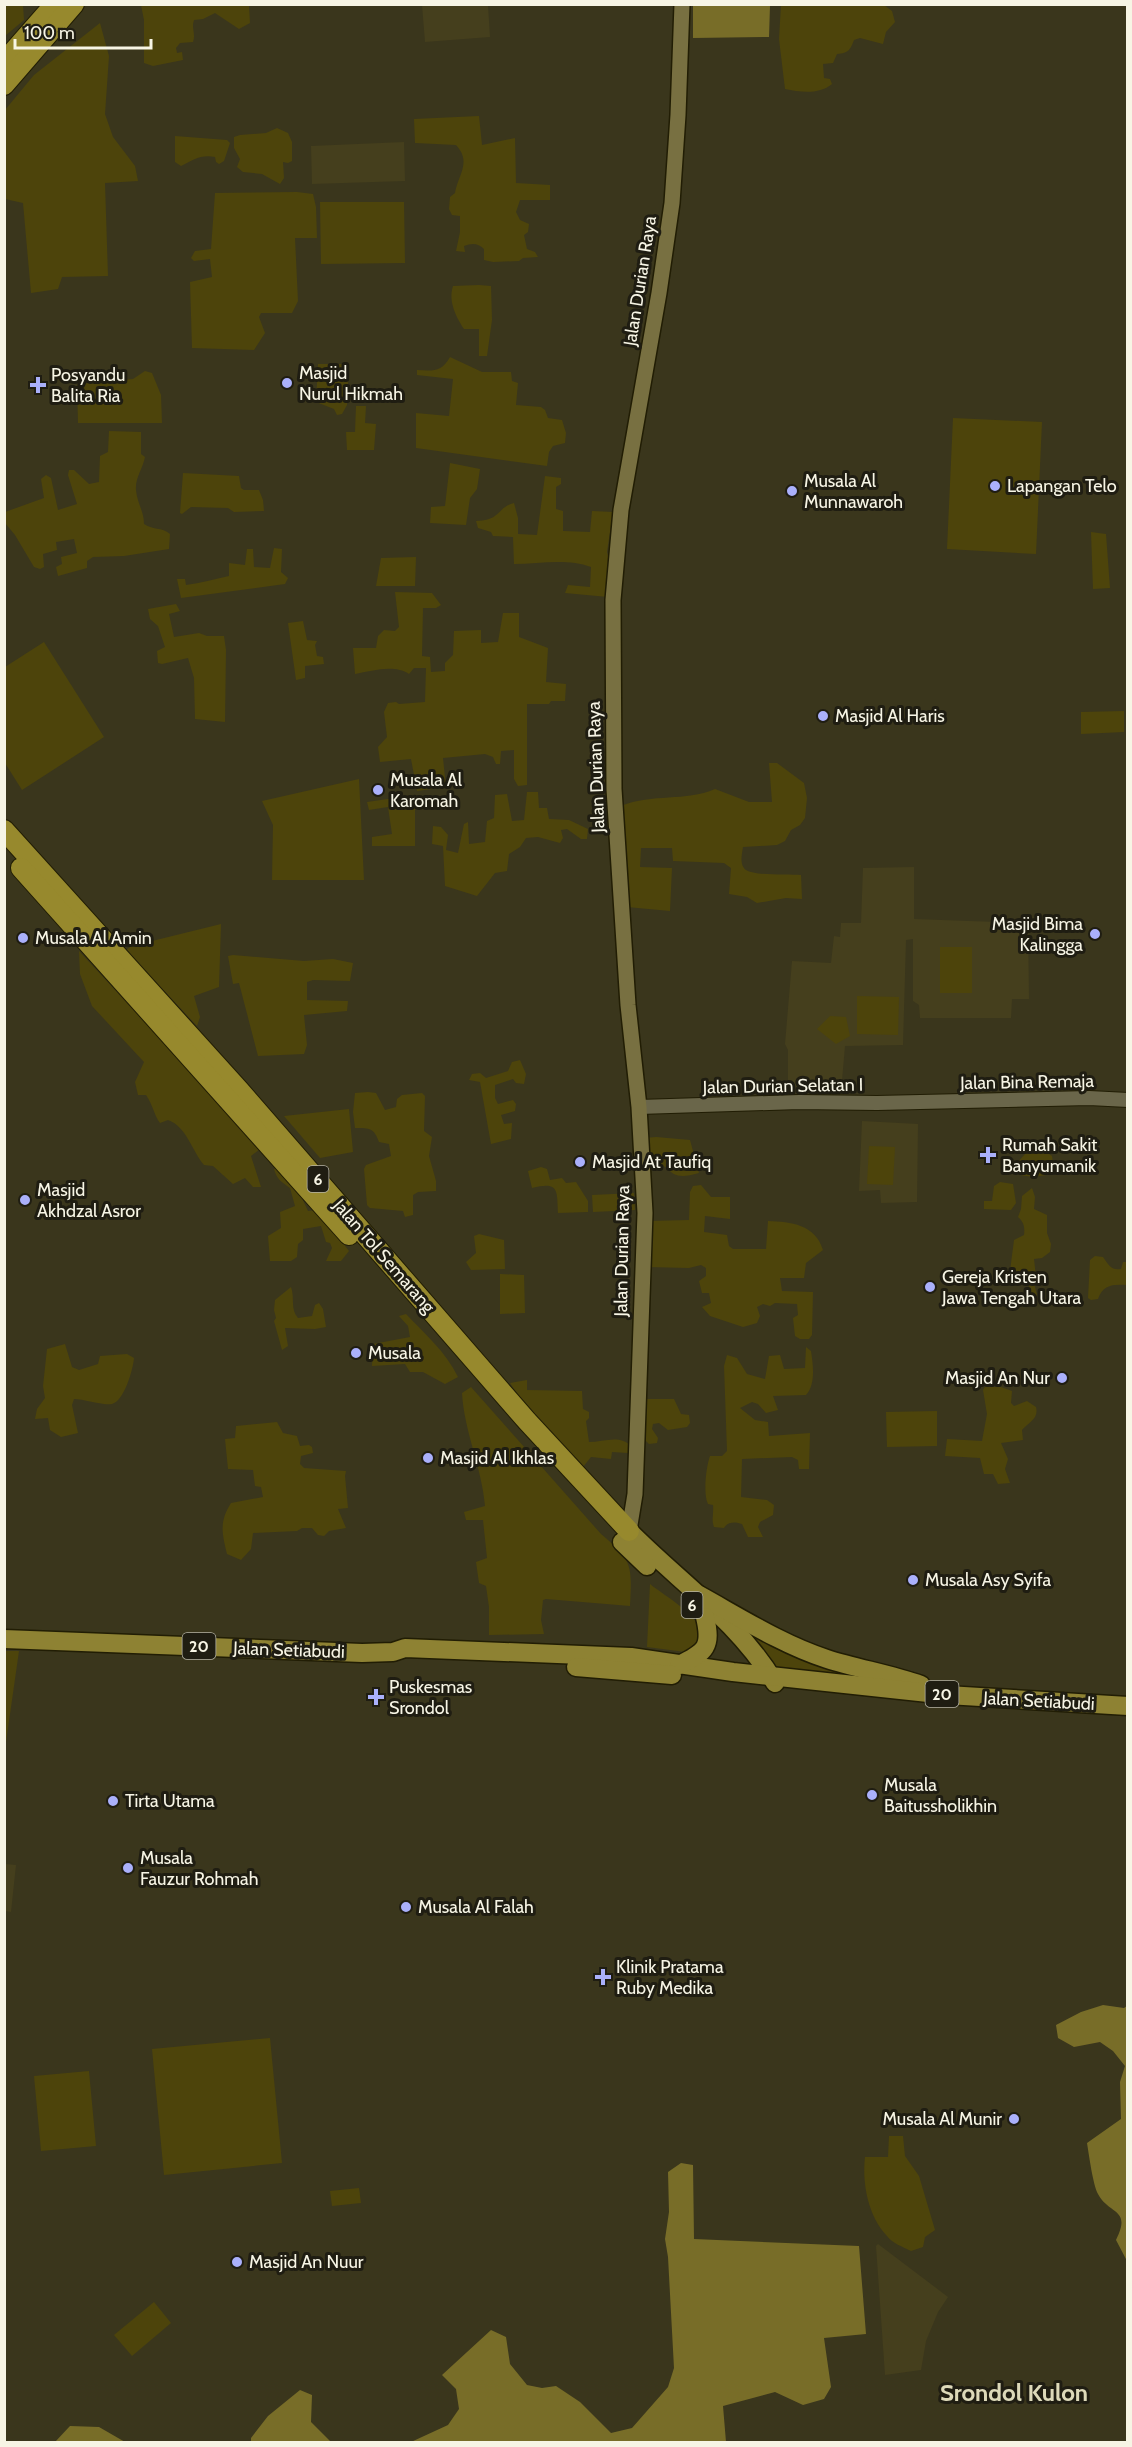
<svg xmlns="http://www.w3.org/2000/svg" width="1132" height="2447" font-family="Cabin,sans-serif">
<style>
.built{fill:#453f1d}
.green{fill:#4d440b}
.forest{fill:#786d28}
.lines{fill:none;stroke-linecap:round;stroke-linejoin:round}
.tertiary-casing{stroke:#211d04;stroke-width:16}
.secondary-casing{stroke:#211d04;stroke-width:18}
.trunk-casing{stroke:#211d04;stroke-width:21}
.motorway-casing{stroke:#211d04;stroke-width:22}
.tertiary{stroke:#6a664a;stroke-width:14}
.secondary{stroke:#787041;stroke-width:15}
.trunk{stroke:#8e8233;stroke-width:18}
.motorway{stroke:#97892d;stroke-width:20}
.poi-dot{fill:#aab0fb;stroke:#1f1d12;stroke-width:2}
.labels{text-anchor:middle;dominant-baseline:central;stroke-width:6;stroke-linejoin:round;paint-order:stroke}
.shield{fill:#1f1d12;stroke:#b6b4a6;stroke-width:1.5}
.shield-label{font-size:16px;font-weight:bold;fill:#f7f5e5}
.street-label{font-size:18px;fill:#f7f5e5;stroke:#1f1d12}
.poi-label{font-size:18px;fill:#f7f5e5;stroke:#1f1d12;text-anchor:start}
.district-label{font-size:24px;font-weight:bold;fill:#ddd9b9;stroke:#1f1d12}
</style>
<rect width="100%" height="100%" fill="#3a361c"/>
<g class="built">
<path d="M422,5H488L490,37L425,42Z"/>
<path d="M404,142L405,181L312,184L311,146Z"/>
<path d="M914,867V919L1028,923L1029,999H1012L1011,1018H920L919,1005L913,1001V939L906,940L903,1045L845,1046L841,1092L788,1093V1050L785,1044L792,961L831,963L834,936L840,937L841,923H861L863,868Z"/>
<path d="M862,1121L918,1124L917,1202L881,1203L880,1190L859,1191Z"/>
<path d="M5,1864L16,1865L11,1912L5,1911Z"/>
<path d="M878,2244L948,2297L938,2312L926,2341L921,2370L885,2375L876,2246Z"/>
</g>
<g class="green">
<path d="M5,4L23,5L24,20L5,36Z"/>
<path d="M141,5H249L250,23L239,29L215,13L203,19L194,20C191,28 196,34 193,42L180,43L176,48L177,53L182,52L183,60L153,66L144,63V20Z"/>
<path d="M781,5H884L892,11L895,22L886,32L883,44L860,38L854,40C850,50 849,53 837,54L833,63L823,64L824,78L830,79L832,84C819,95 800,92 785,89L779,39Z"/>
<path d="M100,23L109,56L105,114L113,137L135,166L138,181L105,183L108,276L62,277L58,289L31,293L23,203L5,199V110L34,75Z"/>
<path d="M479,116L482,145L515,138L516,183L550,185V200H520L516,212L520,220L529,224L528,232L524,235L527,249L535,252L538,257L523,258L519,261L493,262L484,260V249C478,243 472,243 464,246L465,252L456,251L460,232V216L452,215L449,209L450,197L455,193C458,175 472,162 456,145L415,143L414,119Z"/>
<path d="M277,128L288,133L292,142V161L288,163L283,162L284,178L280,184L262,174L243,172L237,167L240,159L234,148V137L240,135L266,133Z"/>
<path d="M175,136L227,140L230,143L224,161L219,164L216,162L215,157C201,154 193,160 181,166L175,162Z"/>
<path d="M297,192L313,194L316,207L317,238H295L298,301L292,313H261L259,317L265,333L254,350L192,348L190,282L212,277L210,259L194,261L191,258L195,251L211,249L215,193Z"/>
<path d="M320,202H404L405,263L321,264Z"/>
<path d="M479,285L491,286L492,320L487,356H479V329H464C456,317 448,301 453,286Z"/>
<path d="M450,357L482,372H511L512,381L518,383L516,405L541,407L545,410L548,418L562,420L566,433L565,443L553,446L549,452L547,466L416,448V413L449,416L453,379L417,375V370C433,371 442,372 450,357Z"/>
<path d="M318,364H349L347,405L342,414L337,415L334,409L316,402Z"/>
<path d="M145,371L152,373L161,395L162,423H78L77,384L133,379Z"/>
<path d="M356,406H366L365,423L376,424L374,450H347L346,432H355Z"/>
<path d="M953,418L1042,422L1036,554L947,549Z"/>
<path d="M109,431L141,432V454L145,457C143,468 135,478 136,490C137,503 144,511 144,524C152,530 162,527 170,534L169,549L124,556L93,557L87,561V568L58,576L56,567L62,564L61,557L77,553L74,539L56,542L57,550L43,554L44,567L40,569L34,567L15,535L5,523V512L44,498L41,479L46,475L51,478L58,510L77,504L68,475L69,470H74L89,484L99,482L100,456L108,452Z"/>
<path d="M450,463L480,469L477,489L470,498L466,525L430,523L431,507L445,506Z"/>
<path d="M183,473L239,476L241,488L244,490H259L263,500L264,511L234,512L228,508L191,507L182,514L180,513Z"/>
<path d="M545,476L561,478V484L556,487V509L563,511V531L590,532L592,511L613,512L607,552L611,568L608,597L565,593L568,585L590,587L591,567C567,558 539,564 514,564L513,537L493,536L491,532L478,528L476,521C502,520 496,508 514,503L518,518V534L537,535Z"/>
<path d="M1091,532L1106,534L1110,588L1093,589Z"/>
<path d="M274,548L282,549L281,572L288,578L285,584L181,598L177,579H185L186,585C201,583 214,579 229,576V563L245,565L247,549H253L254,567L270,568Z"/>
<path d="M416,557L415,586H376L381,558Z"/>
<path d="M395,592L432,593L441,605L436,608H423L422,656L430,657L431,672L445,671V663L453,655L454,631L481,630V643L498,642L503,613H519V637L548,648L546,682L566,684L565,701H551L549,704H527V785L518,786L514,779V750L501,751L500,764H496L493,757L485,754L443,758L446,787L417,791L411,759L380,762L378,747L387,737L384,712L388,703L396,702L399,704L425,702L426,668H414L409,674C394,664 372,671 355,674L353,648H376L378,636L384,630L395,631L399,627Z"/>
<path d="M176,604L180,611L169,614L174,637L199,633L207,636H224L226,650L225,722L195,719L194,678L188,658L162,664L158,663L157,651L165,647L158,626L150,619L148,609Z"/>
<path d="M303,621L307,640L317,641L315,645L317,656L323,657L324,664L305,666V678L296,680L288,623Z"/>
<path d="M44,642L104,737L22,790L5,763V667Z"/>
<path d="M1124,711V732L1081,734V712Z"/>
<path d="M769,763H777L804,783L807,798L805,818L800,825L791,830L785,841L777,845L743,847C742,854 739,865 746,870C755,876 789,874 801,875L802,899L786,898L757,903L747,897L729,894L731,868L724,863L673,861L672,848H641L640,867L672,868L670,911L627,907L621,806C653,793 685,802 715,789L749,802H772Z"/>
<path d="M359,779L364,880H272L273,825L262,801Z"/>
<path d="M527,792H538L539,808H547L549,819L569,820L588,829L587,839H581L567,829L561,830L563,838L560,843L538,837L526,838L520,847L509,854L507,871L495,873L477,896L445,886L443,846L432,844L433,826L441,827L448,835L446,850L458,853L464,824L468,822L469,844L485,842L487,821L494,818L495,795L507,794L512,821L524,820Z"/>
<path d="M415,795V846H372V837L392,834L388,807L369,810L367,802Z"/>
<path d="M221,924L219,987L194,996L200,1017L197,1026L126,950L138,941L148,942Z"/>
<rect x="940" y="947" width="32" height="46"/>
<path d="M79,951L244,1129L246,1136L260,1149L251,1156L261,1187H253L245,1178L233,1184L213,1166L204,1165C192,1151 187,1127 168,1120L160,1123C154,1115 153,1105 146,1095H138L135,1082L144,1062L92,1006L80,974Z"/>
<path d="M233,955L304,961L333,959L353,963L350,981L313,980L307,982V1000L348,1001L347,1011L304,1015L307,1045L304,1054L258,1056L239,983L233,984L228,956Z"/>
<path d="M857,996L899,997L898,1035L857,1034Z"/>
<path d="M830,1016L846,1017L850,1036L836,1044L817,1029Z"/>
<path d="M520,1060L526,1074L524,1084L516,1083L513,1079L495,1085V1098L498,1104L513,1100L516,1104L515,1111L501,1115L504,1124L512,1123L511,1139L491,1144L480,1082L469,1080L472,1074L480,1073L486,1078L508,1071L512,1062Z"/>
<path d="M368,1092L376,1093L385,1110L396,1107L397,1099L402,1095L422,1093L425,1096L424,1131L432,1137L429,1156L436,1181V1191L418,1192L413,1195V1215L405,1217L403,1211L370,1208L367,1205L364,1169L366,1165L391,1156L389,1144L379,1142C374,1128 370,1128 355,1128L353,1112L355,1093Z"/>
<path d="M349,1109L353,1152L320,1158L284,1116Z"/>
<path d="M656,1137L690,1140L699,1173C666,1183 674,1165 649,1159L645,1138Z"/>
<path d="M869,1146L895,1147L893,1185L867,1184Z"/>
<path d="M1045,1151L1052,1156L1054,1173C1041,1177 1026,1179 1014,1172L1015,1165L1025,1154Z"/>
<path d="M279,1167L299,1192L308,1211L317,1210L349,1251L341,1261H326L332,1248L330,1243L326,1242L321,1226L303,1229V1240L298,1244L297,1257L291,1261H270L268,1236L281,1228L280,1212L295,1206L290,1188C282,1182 277,1180 274,1169Z"/>
<path d="M541,1167L547,1169L550,1180L562,1178L566,1183L576,1182L588,1201V1212L558,1213C557,1190 559,1181 532,1188L528,1171Z"/>
<path d="M1000,1182L1013,1184L1016,1203L1011,1210L984,1209V1201H992L994,1186Z"/>
<path d="M701,1185L711,1197H730V1219L705,1216L704,1232L727,1235L729,1246L733,1249H766L768,1221C791,1222 815,1224 823,1250L806,1263L804,1278H780L782,1291L813,1292L812,1335L809,1339H800L795,1336L793,1318L798,1315L797,1304L775,1303L770,1306L763,1304L757,1307L760,1316L757,1323L743,1327L710,1316L702,1307L711,1303L709,1293H702L699,1281L706,1276V1268L701,1265L689,1268L647,1267L649,1221L689,1220L690,1192L693,1186Z"/>
<path d="M1032,1188L1035,1197L1034,1209L1047,1215V1233L1051,1244L1050,1252L1042,1258L1034,1259L1036,1277L1033,1279L1037,1295L1033,1299L1028,1294L1031,1275L1011,1274L1010,1271L1014,1240L1024,1235C1025,1228 1024,1222 1018,1217L1021,1209L1022,1196Z"/>
<path d="M634,1193L635,1210L593,1212L592,1195Z"/>
<path d="M479,1234L504,1240L505,1269L471,1270L466,1262L476,1253L474,1236Z"/>
<path d="M1095,1256L1103,1257C1108,1264 1111,1271 1121,1269L1123,1262H1127V1285C1114,1284 1103,1284 1098,1299L1091,1300L1088,1298L1090,1260Z"/>
<path d="M500,1274L524,1275L525,1313L500,1314Z"/>
<path d="M291,1287C295,1298 290,1309 298,1318L312,1316L315,1305L319,1303L323,1309L326,1327L315,1329L285,1328L288,1346L282,1350L274,1321L276,1318L274,1310L275,1300Z"/>
<path d="M406,1314C425,1334 446,1352 458,1377L445,1384L423,1372H410L405,1364L372,1366L373,1344L410,1337L408,1326L399,1316Z"/>
<path d="M65,1344L72,1367L79,1370L98,1364L100,1356L127,1354L134,1358C133,1370 124,1401 112,1404C106,1406 83,1399 74,1399L72,1405L78,1433L61,1437L50,1430L48,1418L35,1419L37,1409L45,1398L43,1386L47,1349Z"/>
<path d="M806,1347L811,1351C813,1364 816,1384 806,1395L773,1396L778,1410L766,1413L758,1404L752,1402L740,1408L755,1420L768,1422L769,1436L810,1433L809,1469H799L798,1460L792,1457L742,1459L741,1497L767,1500L774,1505L773,1515L760,1522L758,1527L763,1537H748L742,1524C736,1522 728,1521 724,1528L714,1527C711,1520 714,1513 713,1505L708,1504C703,1494 706,1467 710,1456H722L727,1451L724,1366L727,1355L737,1358L747,1374L765,1379L769,1356L780,1355L784,1369L805,1368Z"/>
<path d="M527,1380V1390L582,1391L583,1409L589,1412V1418L586,1421L589,1442C603,1442 620,1434 631,1446L628,1453L612,1452L611,1459L591,1457L583,1467L541,1428L510,1383Z"/>
<path d="M471,1387L601,1534C633,1561 632,1565 630,1606L546,1599L543,1600L541,1620L544,1634L489,1635V1607L486,1586L479,1583L476,1562L487,1558L483,1520H466L464,1512L485,1506C482,1468 464,1431 462,1393Z"/>
<path d="M985,1387H1001L1012,1391L1011,1403L1014,1406L1027,1401L1036,1407C1039,1419 1029,1422 1022,1430L1023,1440L1001,1443L1008,1459L1005,1469L1010,1483L998,1484L993,1474H984L980,1458L945,1456L947,1439L982,1441L987,1414L983,1390Z"/>
<path d="M644,1399H674L681,1414L689,1415L690,1423L687,1427L668,1430L659,1423L653,1424L652,1429L658,1438L657,1443L649,1444L642,1437Z"/>
<path d="M937,1411V1446L887,1447L886,1412Z"/>
<path d="M277,1422L283,1433L297,1436L300,1446L309,1445L312,1447L313,1453L301,1456L300,1464L304,1468L346,1471L345,1476L348,1508L338,1509L346,1528L329,1531L324,1536L318,1535L312,1528H302L297,1531L253,1533L251,1549L241,1560L227,1554C222,1533 219,1522 231,1503L263,1497L261,1487L255,1486L253,1470L228,1469L225,1439L235,1438L236,1426Z"/>
<path d="M650,1584C667,1598 699,1614 703,1637L693,1653L647,1647Z"/>
<path d="M727,1618L861,1678L768,1666Z"/>
<path d="M5,1651H19L5,1749L4,1651Z"/>
<path d="M270,2038L282,2163L164,2175L152,2049Z"/>
<path d="M89,2071L96,2146L41,2151L34,2076Z"/>
<path d="M889,2136H903L905,2156L919,2176L935,2230L925,2237L923,2247L911,2251C903,2247 892,2243 887,2236C868,2216 862,2183 865,2157H888Z"/>
<path d="M359,2188L361,2203L332,2206L330,2191Z"/>
<path d="M154,2302L171,2323L132,2356L114,2335Z"/>
</g>
<g class="forest">
<path d="M693,5H770L769,37L693,38Z"/>
<path d="M1103,2005L1124,2008L1127,2006V2261L1116,2240C1132,2208 1109,2215 1098,2194C1093,2185 1089,2155 1087,2143L1121,2119L1120,2082L1125,2066L1113,2051L1100,2042L1074,2047L1058,2038L1056,2025L1081,2012Z"/>
<path d="M681,2163L693,2165L694,2239L859,2246L866,2334L824,2338L831,2387L824,2399L803,2405L775,2392L723,2406L726,2442H411L448,2425L459,2409L456,2389L442,2375L491,2330L506,2337L510,2364L527,2385L542,2388L556,2386L580,2402L611,2433L632,2428L668,2387L674,2368L668,2257L665,2239L669,2212L668,2172Z"/>
<path d="M300,2390L312,2395L311,2422L331,2442H251V2438L268,2416Z"/>
<path d="M70,2426L99,2427L125,2442H55Z"/>
</g>
<g class="lines">
<g class="tertiary-casing">
<path id="tertiary" d="M639,1107L799,1102L877,1103L1089,1098L1128,1100"/>
</g>
<g class="secondary-casing">
<path id="secondary" d="M624,1538L629,1531L635,1494L645,1213L639,1107L628,1005L614,789L613,600L621,510L659,293L672,203L678,115L682,4"/>
</g>
<g class="trunk-casing">
<g id="trunk">
<path d="M629,1531C677,1580 739,1622 775,1683"/>
<path d="M622,1542L647,1566"/>
<path d="M699,1595C739,1617 783,1645 827,1659C858,1669 890,1674 921,1685"/>
<path d="M4,1639L362,1653L393,1652L405,1648L631,1657L733,1672L947,1695L1128,1706"/>
<path d="M679,1665C706,1652 712,1647 705,1617"/>
<path d="M576,1667L672,1675"/>
</g>
</g>
<g class="motorway-casing">
<g id="motorway">
<path d="M4,62L55,4"/>
<path d="M4,85L74,4"/>
<path d="M4,830L239,1090L527,1421L629,1531"/>
<path d="M21,868L349,1235"/>
</g>
</g>
<use href="#tertiary" class="tertiary"/>
<use href="#secondary" class="secondary"/>
<use href="#trunk" class="trunk"/>
<use href="#motorway" class="motorway"/>
</g>
<g class="poi-dot">
<circle cx="287" cy="383" r="6"/>
<path d="M35 376h6v6h6v6h-6v6h-6v-6h-6v-6h6z"/>
<circle cx="995" cy="486" r="6"/>
<circle cx="792" cy="491" r="6"/>
<circle cx="823" cy="716" r="6"/>
<circle cx="378" cy="790" r="6"/>
<circle cx="1095" cy="934" r="6"/>
<circle cx="23" cy="938" r="6"/>
<path d="M985 1146h6v6h6v6h-6v6h-6v-6h-6v-6h6z"/>
<circle cx="580" cy="1162" r="6"/>
<circle cx="25" cy="1200" r="6"/>
<circle cx="930" cy="1287" r="6"/>
<circle cx="356" cy="1353" r="6"/>
<circle cx="1062" cy="1378" r="6"/>
<circle cx="428" cy="1458" r="6"/>
<circle cx="913" cy="1580" r="6"/>
<path d="M373 1688h6v6h6v6h-6v6h-6v-6h-6v-6h6z"/>
<circle cx="872" cy="1795" r="6"/>
<circle cx="113" cy="1801" r="6"/>
<circle cx="128" cy="1868" r="6"/>
<circle cx="406" cy="1907" r="6"/>
<path d="M600 1968h6v6h6v6h-6v6h-6v-6h-6v-6h6z"/>
<circle cx="1014" cy="2119" r="6"/>
<circle cx="237" cy="2262" r="6"/>
</g>
<g class="labels">
<g class="shield">
<rect x="307.5" y="1166" width="21" height="26" rx="4.5"/>
<rect x="681.5" y="1592" width="21" height="26" rx="4.5"/>
<rect x="182.5" y="1633" width="33" height="26" rx="4.5"/>
<rect x="925.5" y="1681" width="33" height="26" rx="4.5"/>
</g>
<g class="shield-label">
<text x="318" y="1179">6</text>
<text x="692" y="1605">6</text>
<text x="199" y="1646">20</text>
<text x="942" y="1694">20</text>
</g>
<g class="street-label">
<text transform="translate(640 281) rotate(-81)">Jalan Durian Raya</text>
<text transform="translate(596 767) rotate(-92)">Jalan Durian Raya</text>
<text transform="translate(1027 1082) rotate(-1)">Jalan Bina Remaja</text>
<text transform="translate(783 1086) rotate(-1)">Jalan Durian Selatan I</text>
<text transform="translate(622 1251) rotate(-89)">Jalan Durian Raya</text>
<text transform="translate(384 1256) rotate(49)">Jalan Tol Semarang</text>
<text transform="translate(289 1650) rotate(2)">Jalan Setiabudi</text>
<text transform="translate(1039 1701) rotate(3)">Jalan Setiabudi</text>
</g>
<g class="poi-label">
<text x="299" y="373">Masjid<tspan x="299" dy="21">Nurul Hikmah</tspan></text>
<text x="51" y="375">Posyandu<tspan x="51" dy="21">Balita Ria</tspan></text>
<text x="804" y="481">Musala Al<tspan x="804" dy="21">Munnawaroh</tspan></text>
<text x="1007" y="486">Lapangan Telo</text>
<text x="835" y="716">Masjid Al Haris</text>
<text x="390" y="780">Musala Al<tspan x="390" dy="21">Karomah</tspan></text>
<text x="1083" y="924" text-anchor="end">Masjid Bima<tspan x="1083" dy="21">Kalingga</tspan></text>
<text x="35" y="938">Musala Al Amin</text>
<text x="1002" y="1145">Rumah Sakit<tspan x="1002" dy="21">Banyumanik</tspan></text>
<text x="592" y="1162">Masjid At Taufiq</text>
<text x="37" y="1190">Masjid<tspan x="37" dy="21">Akhdzal Asror</tspan></text>
<text x="942" y="1277">Gereja Kristen<tspan x="942" dy="21">Jawa Tengah Utara</tspan></text>
<text x="368" y="1353">Musala</text>
<text x="1050" y="1378" text-anchor="end">Masjid An Nur</text>
<text x="440" y="1458">Masjid Al Ikhlas</text>
<text x="925" y="1580">Musala Asy Syifa</text>
<text x="389" y="1687">Puskesmas<tspan x="389" dy="21">Srondol</tspan></text>
<text x="884" y="1785">Musala<tspan x="884" dy="21">Baitussholikhin</tspan></text>
<text x="125" y="1801">Tirta Utama</text>
<text x="140" y="1858">Musala<tspan x="140" dy="21">Fauzur Rohmah</tspan></text>
<text x="418" y="1907">Musala Al Falah</text>
<text x="616" y="1967">Klinik Pratama<tspan x="616" dy="21">Ruby Medika</tspan></text>
<text x="1002" y="2119" text-anchor="end">Musala Al Munir</text>
<text x="249" y="2262">Masjid An Nuur</text>
</g>
<g class="district-label">
<text x="1014" y="2392">Srondol Kulon</text>
</g>
</g>
<rect width="1132" height="2447" fill="none" stroke="#f7f5e5" stroke-width="12"/>
<path d="M15 39v9h136v-9" fill="none" stroke="#f7f5e5" stroke-width="3"/>
<text x="24" y="39" font-size="18" fill="#f7f5e5" stroke="#1f1d12" stroke-width="4.5" paint-order="stroke">100 m</text>
</svg>
